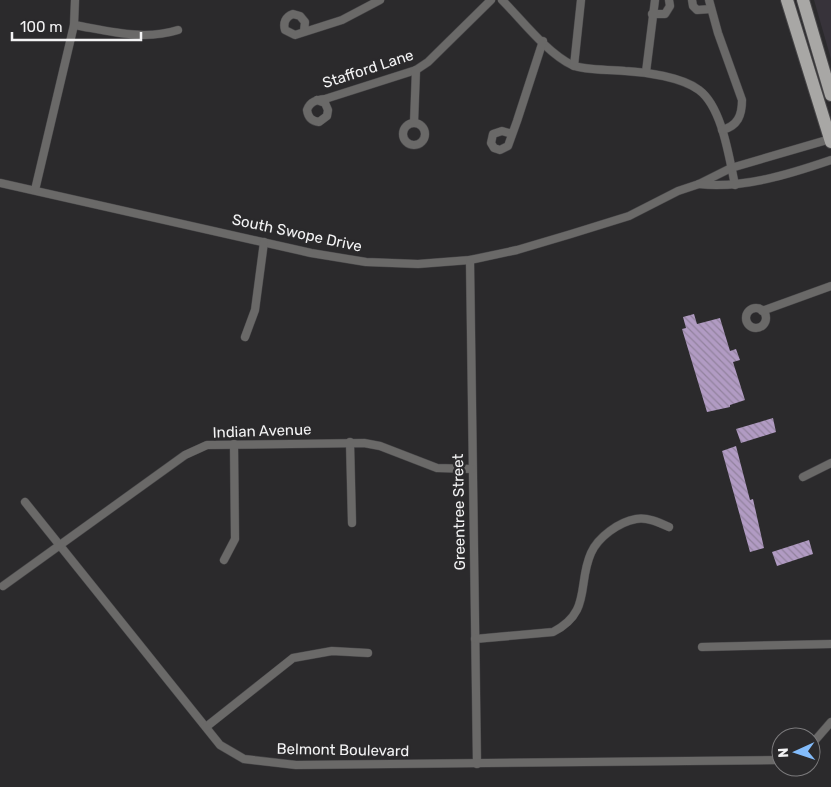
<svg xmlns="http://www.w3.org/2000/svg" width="831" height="787" font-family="Rubik,sans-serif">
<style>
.built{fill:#37333a}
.building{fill:url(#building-back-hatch)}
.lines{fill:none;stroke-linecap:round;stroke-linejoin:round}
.minor-casing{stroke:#474648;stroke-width:9}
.primary-casing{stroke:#474648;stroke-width:14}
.minor{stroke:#6a6968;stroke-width:8}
.primary{stroke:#a8a7a5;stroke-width:12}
.labels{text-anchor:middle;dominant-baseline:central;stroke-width:5;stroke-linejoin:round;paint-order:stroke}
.street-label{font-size:15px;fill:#f3f3f4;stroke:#2b2a2c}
</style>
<defs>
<pattern id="building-back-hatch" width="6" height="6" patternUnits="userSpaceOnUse" patternTransform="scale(1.25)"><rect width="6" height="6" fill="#b19bc3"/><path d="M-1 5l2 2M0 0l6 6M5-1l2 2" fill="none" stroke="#92829e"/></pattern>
</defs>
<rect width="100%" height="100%" fill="#2b2a2c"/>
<path class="built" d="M814,0H831V59Z"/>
<g class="building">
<path d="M694,314L697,324L720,318L730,351L736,349L740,360L733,362L745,400L730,405V407L707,412L682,329L686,328L683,317Z"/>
<path d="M773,418L776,432L741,443L736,429Z"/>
<path d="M736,446L750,500L753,499L764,548L750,552L722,451Z"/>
<path d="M809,540L813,554L777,566L772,552Z"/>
</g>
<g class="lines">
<g class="minor-casing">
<g id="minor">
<path d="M502,0C522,20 547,53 572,65C587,71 609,69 625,71C646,72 682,77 699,90C722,107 729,157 735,185"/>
<path d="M692,0L693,6L697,10L711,9"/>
<path d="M709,0L718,33L742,100C742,115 738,126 722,130"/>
<path d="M652,14H665L670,6L669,0"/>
<path d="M74,25C109,31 143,41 178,30"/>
<path d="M304,31L305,22L300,16L293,14C285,17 283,23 285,30L295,35L342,20L380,0"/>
<path d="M574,66L581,0"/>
<path d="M646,72L655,0"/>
<path d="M317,100L325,103L328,110L327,116L319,122C311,121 308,117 307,110C310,101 317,100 325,99L416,70L428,62L491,0"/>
<path d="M414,123L416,70"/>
<circle cx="414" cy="134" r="11"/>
<path d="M512,134L502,131L493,134L491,143L494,148L500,150L508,146L517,121L543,41"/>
<path d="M0,183L311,253L366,262L418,264L470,260L517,250L571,234L629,216L678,191L699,184L731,168L830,139"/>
<path d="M699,184C743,189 790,174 831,160"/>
<path d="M35,190L74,25L75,0"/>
<path d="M470,260L477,764"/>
<circle cx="756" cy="318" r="10"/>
<path d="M762,311L831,286"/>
<path d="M245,337L255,310L264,242"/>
<path d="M350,442L352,523"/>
<path d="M803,477L831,463"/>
<path d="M25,502L220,745L244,759L296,765L781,760"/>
<path d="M224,560L235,539L234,444"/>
<path d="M3,586L185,455L207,445L364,443L380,446L437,468L472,469"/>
<path d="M475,639L553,632C592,612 577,584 591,553C598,537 619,522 636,519C647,517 658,522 669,527"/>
<path d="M702,647L831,644"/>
<path d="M206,727L293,658L332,651L368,653"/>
<path d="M811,745L831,722"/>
</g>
</g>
<g class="primary-casing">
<g id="primary">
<path d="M787,0L831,142"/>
<path d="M803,0L831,95"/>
</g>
</g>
<use href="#minor" class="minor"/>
<use href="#primary" class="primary"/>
</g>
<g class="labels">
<g class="street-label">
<text transform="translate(368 69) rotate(-18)">Stafford Lane</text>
<text transform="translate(297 233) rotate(12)">South Swope Drive</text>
<text transform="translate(262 431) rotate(-2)">Indian Avenue</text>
<text transform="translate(459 512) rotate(-91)">Greentree Street</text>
<text transform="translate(343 750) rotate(1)">Belmont Boulevard</text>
</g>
</g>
<g transform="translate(796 752) rotate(267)"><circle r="24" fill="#2b2a2c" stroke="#7b7a7c"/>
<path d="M0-4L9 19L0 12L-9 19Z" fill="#83bcfb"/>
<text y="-8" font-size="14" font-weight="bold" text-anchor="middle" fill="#f3f3f4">N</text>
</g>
<path d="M12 32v8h129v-8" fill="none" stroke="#f3f3f4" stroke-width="2.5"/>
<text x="20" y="32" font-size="15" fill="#f3f3f4" stroke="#2b2a2c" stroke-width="4" paint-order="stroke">100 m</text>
</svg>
